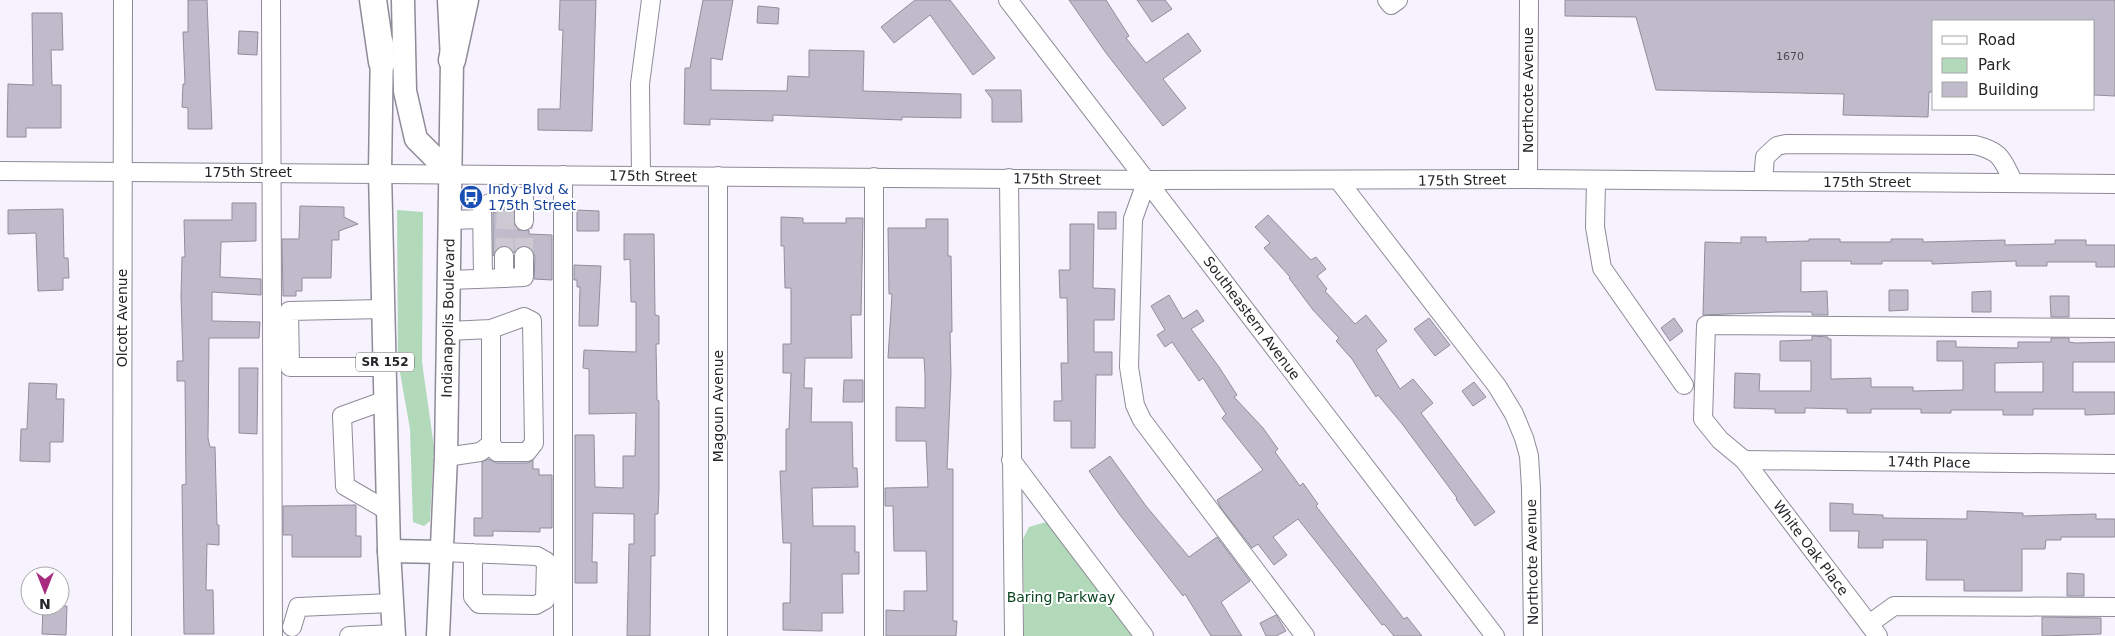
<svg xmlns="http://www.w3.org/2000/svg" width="2115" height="636" font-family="'DejaVu Sans',sans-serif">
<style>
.green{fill:#b2d9b9}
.building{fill:#bfbbca;stroke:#918d9b;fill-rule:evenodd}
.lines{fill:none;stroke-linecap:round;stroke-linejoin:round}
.minor-tunnel{stroke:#ccc9d3;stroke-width:18;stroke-dasharray:18 9;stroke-linecap:butt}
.minor-casing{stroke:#8e8a97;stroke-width:20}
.major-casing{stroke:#8e8a97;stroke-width:25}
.highway-casing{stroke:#8e8a97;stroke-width:29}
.minor{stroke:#fff;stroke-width:18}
.major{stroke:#fff;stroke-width:22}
.highway{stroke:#fff;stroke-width:26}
.labels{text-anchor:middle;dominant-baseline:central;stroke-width:4;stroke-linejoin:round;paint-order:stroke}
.number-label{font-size:11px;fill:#4c4a51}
.shield{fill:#fff;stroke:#666669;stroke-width:1}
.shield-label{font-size:12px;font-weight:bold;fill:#252429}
.street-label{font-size:14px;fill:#252429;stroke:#fff}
.transit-label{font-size:14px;fill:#164399;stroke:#fff;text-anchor:start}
.park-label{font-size:14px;fill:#09441f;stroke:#fff}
</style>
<rect width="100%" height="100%" fill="#f6f2fe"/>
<g class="green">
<path d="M397,210L423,212L422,362L434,447L430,521L424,526L413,522L410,429L398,361Z"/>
<path d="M1046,522L1050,524L1137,636H1024L1023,539L1029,527Z"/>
</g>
<g class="building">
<path d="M188,0H207L212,129H188V108L182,107L183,84H185L183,32H188Z"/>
<path d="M560,0H596L592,131L538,130V109H560L563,30H559Z"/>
<path d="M703,0H733L722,60L711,58V90L787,91L788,76L809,77V50L864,51L863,91L961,94V118L902,117V120L773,115V121L710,119V125L684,124L685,68H690Z"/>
<path d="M915,0H950L995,58L973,75L930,15L894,43L881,27Z"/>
<path d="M1069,0H1106L1129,36L1126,38L1146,63L1188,33L1201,51L1163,79L1186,108L1163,126L1106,53Z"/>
<path d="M1137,0H1165L1172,9L1152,22Z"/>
<path d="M1565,0H2115V96L2094,95V21H1934V92H1929L1928,117L1843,115L1844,94L1656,90L1636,17L1565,16Z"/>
<path d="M758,6L779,8L778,24L757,23Z"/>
<path d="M32,13H62L63,50H51L52,85H61V128H26V137H7L8,84L33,85Z"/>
<path d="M239,31L258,32L257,55L238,54Z"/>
<path d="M985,90H1021L1022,122H992V99Z"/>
<path d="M232,203H256V241L221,242L220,277L261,279V295L212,292V321L260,322L259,338H209L208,438L210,447H215L217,525H219V545L207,544L206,590H213L214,634H184L182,485L186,484L185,381H177V361H183L181,296L182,257H185L184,220H232Z"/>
<path d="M300,206L344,207V217L358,224L339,231V240H332L331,278H302V291H296V296H283L282,239H299Z"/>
<path d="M508,208H513V221L518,230H529V234L552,235V280L534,279L535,256L529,247H519L514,253L510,247L504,245L498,247L493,256V213Z"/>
<path d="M63,209L64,258H68L69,278H63V290L38,291L36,233L8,234V210Z"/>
<path d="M577,210L599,211V231H577Z"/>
<rect x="1098" y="212" width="18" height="17"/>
<path d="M1268,215L1311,260L1316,257L1326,269L1317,276L1327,289L1325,291L1355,324L1366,315L1387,341L1376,350L1400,389L1413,379L1433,403L1421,413L1495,512L1475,526L1456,499L1457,498L1403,425L1378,395L1376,397L1352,359L1336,341L1339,338L1313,310L1289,278L1290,277L1264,248L1270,243L1255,227Z"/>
<path d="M781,217L803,218V223H846V218H863L861,315H851L852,358H805L804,388H812L811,422H852L853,468H857L858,487L812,488L813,526H855V552H859V574H842L843,613H822V631L783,630V603H790L791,543H783L780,471H786V429H789L791,373H783V344H791V288H785L784,246H781Z"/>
<path d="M926,219H948V256H951L952,332H950L951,374L947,469H953V621H957L956,636H886V610L904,611V591H927L926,551H894L893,506H885V488L928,487L926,441H896V407L925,408V375L924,358H888L892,294H889L888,228H926Z"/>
<path d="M1070,224H1094L1093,288L1115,289L1114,320H1094V352H1112V375H1096L1095,448H1071V421H1054V401H1062L1061,363H1068L1067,298H1060L1059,270H1070Z"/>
<path d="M624,234H654L655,315L659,316V344H656L657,400L659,401V489L658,514H655V556H651L650,636H627L629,544H634V514L593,513L592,562H597V583H575V435H594L595,487L623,488V456H635L636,413L589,414V369L583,368L584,350L636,352V302H631L630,259L624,260Z"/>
<path d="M1741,237H1766V242L1809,241V239H1840V242H1891V239H1923V242L2005,240V245L2055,244V240H2086V245H2115V267H2096V262H2047V266H2016V261L1932,264V261H1882V264H1851V261H1801V292L1827,291L1828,315H1812V312H1779L1703,315L1705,242L1741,243Z"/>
<path d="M574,265L601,266L598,326H579L580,287H577V280H574Z"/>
<path d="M1889,290H1908V310L1889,311Z"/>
<path d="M1991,291V312H1972V292Z"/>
<path d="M1169,295L1183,319L1197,310L1204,321L1191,329L1219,367L1237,395L1234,397L1263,428L1278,449L1275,452L1300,486L1303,483L1318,504L1316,506L1339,536L1404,619L1407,617L1422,636H1394L1384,624L1382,625L1298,519L1273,537L1287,555L1274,565L1258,544L1252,548L1221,508L1217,500L1263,470L1222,418L1226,414L1203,378L1199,381L1172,342L1165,347L1157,335L1165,330L1151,306Z"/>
<path d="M2050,296H2069V317H2051Z"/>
<path d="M1429,318L1450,345L1435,356L1414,329Z"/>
<path d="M1674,318L1683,331L1670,341L1661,328Z"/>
<path d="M1812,336L1828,337V339H1831V379L1871,378V387H1913V391L1963,390V361H1937V341H1956V347L2018,348V342H2051V338H2069V342L2076,343L2115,342V362H2073V392H2115V414L2085,415V409H2033V415H2003V410H1951V413H1921V409H1871V413H1847V409L1805,408V413H1775V409L1734,408L1735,373L1760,374L1759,391H1811V361H1780V341L1812,340ZM2043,362V392H1995V363Z"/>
<path d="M239,368H258L257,434L239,433Z"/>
<path d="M844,380H863V402H843Z"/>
<path d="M1474,382L1486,397L1473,406L1462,391Z"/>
<path d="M29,383L57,384L56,399H64L63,442H50V462L20,461L21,429H27Z"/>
<path d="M1110,456L1146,506L1189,557L1217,537L1250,581L1221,602L1242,636H1211L1185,594L1183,596L1120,515L1089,471Z"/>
<path d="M488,459L497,463H527L533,460V469H539V475H552V528H540V532L493,531V536H474V518H482V462Z"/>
<path d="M1830,503L1853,504V514L1883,515V518L1967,519V511L2023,513V516L2096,514V519H2115V537H2061V540H2046L2045,549H2022V591H1964V580H1926L1927,540H1883V548H1858L1859,531H1830Z"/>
<path d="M356,505V536H361V557H292V535H283V506Z"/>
<path d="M2067,573L2084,574V596H2067Z"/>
<path d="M43,606H67L66,635L42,634Z"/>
<path d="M1276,615L1286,631L1276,636H1266L1260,623Z"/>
<path d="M2042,617L2101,618V634L2042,636Z"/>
</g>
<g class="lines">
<g class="minor-tunnel">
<path d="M504,256L506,207"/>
<path d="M524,256V221"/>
</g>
<g class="minor-casing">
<g id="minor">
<path d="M271,0L273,636"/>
<path d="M1008,0L1495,636"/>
<path d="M1387,0L1391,5L1398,0"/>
<path d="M0,171L1147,180L1528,179L2115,184"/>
<path d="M641,176L640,84L651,0"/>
<path d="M718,176V636"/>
<path d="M874,177V636"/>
<path d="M1009,178L1014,636"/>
<path d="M1528,179L1529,0"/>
<path d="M1147,180L1133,219L1129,367L1135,405L1142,420L1305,636"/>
<path d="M1596,180L1595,227L1602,268L1684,385"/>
<path d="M1339,181L1497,386L1514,414L1524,438L1529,456L1531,488L1533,636"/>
<path d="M1763,181L1765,157L1777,146L1786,144L1975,145C2003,152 2002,160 2014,183"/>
<path d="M450,220L482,219"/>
<path d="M483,277L482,206L506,197H524V221"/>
<path d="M504,278L524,277V256"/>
<path d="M449,280L504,278V256"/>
<path d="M383,309L289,311L290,367H385"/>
<path d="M448,331L491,329L524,317L532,321L534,443L527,452H497L491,444V329"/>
<path d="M386,400L342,416L345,486L388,511"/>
<path d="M446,457L480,452L491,444"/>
<path d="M1011,460L1144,636"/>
<path d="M1744,460L2115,464"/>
<path d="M442,552L537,556L546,561L545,600L536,605L479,604L473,597V553"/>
<path d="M1869,624L1894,606L2115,607"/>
<path d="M292,627L298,607L392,603"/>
<path d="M122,636L123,0"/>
<path d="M349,636L394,634"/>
<path d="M563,636V175"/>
<path d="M1878,636L1744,460L1720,440L1703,419L1706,325L2115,328"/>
</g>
</g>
<g class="major-casing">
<g id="major">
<path d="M403,0L405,91L416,139L451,174"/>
<path d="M382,43L380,172L389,551L394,636"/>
<path d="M389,551L442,552"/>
<path d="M438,636L446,457L448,331L452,60L449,0"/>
</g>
</g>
<g class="highway-casing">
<g id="highway">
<path d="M373,0L382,62"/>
<path d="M452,60L465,0"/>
</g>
</g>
<use href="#minor" class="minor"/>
<use href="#major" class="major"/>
<use href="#highway" class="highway"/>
</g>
<defs>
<g id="bus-disc" transform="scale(1.25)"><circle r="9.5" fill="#1a4fb4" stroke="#fff"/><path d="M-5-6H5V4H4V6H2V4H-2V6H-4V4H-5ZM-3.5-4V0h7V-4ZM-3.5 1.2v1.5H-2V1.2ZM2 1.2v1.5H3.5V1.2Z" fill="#fff"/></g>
</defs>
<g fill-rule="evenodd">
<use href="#bus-disc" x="471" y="197"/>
</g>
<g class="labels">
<g class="number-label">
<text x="1790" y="56">1670</text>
</g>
<rect class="shield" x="356" y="352.5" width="58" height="19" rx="4"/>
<g class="shield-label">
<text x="385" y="362">SR 152</text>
</g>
<g class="street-label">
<text transform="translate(1528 90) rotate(-90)">Northcote Avenue</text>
<text x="248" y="172">175th Street</text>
<text transform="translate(653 176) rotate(1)">175th Street</text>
<text transform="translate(1057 179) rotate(1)">175th Street</text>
<text transform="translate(1462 180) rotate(-1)">175th Street</text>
<text x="1867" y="182">175th Street</text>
<text transform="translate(122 318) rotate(-90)">Olcott Avenue</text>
<text transform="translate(448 318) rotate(-89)">Indianapolis Boulevard</text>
<text transform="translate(1252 318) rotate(53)">Southeastern Avenue</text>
<text transform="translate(718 406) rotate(-90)">Magoun Avenue</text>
<text transform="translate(1929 462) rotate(1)">174th Place</text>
<text transform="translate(1811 548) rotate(53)">White Oak Place</text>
<text transform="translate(1532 562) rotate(-91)">Northcote Avenue</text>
</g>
<g class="transit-label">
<text x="488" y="189">Indy Blvd &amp;<tspan x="488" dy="16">175th Street</tspan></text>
</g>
<g class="park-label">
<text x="1061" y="597">Baring Parkway</text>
</g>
</g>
<rect x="1932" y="20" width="162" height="90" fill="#ffffff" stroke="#a8a7a9"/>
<rect x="1942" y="36" width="25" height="8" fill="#ffffff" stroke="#a8a7a9"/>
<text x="1978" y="45" font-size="15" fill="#252429">Road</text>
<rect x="1942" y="58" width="25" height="15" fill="#b2d9b9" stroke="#a8a7a9"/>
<text x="1978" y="70" font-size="15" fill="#252429">Park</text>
<rect x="1942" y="82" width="25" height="15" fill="#bfbbca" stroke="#a8a7a9"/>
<text x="1978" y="95" font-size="15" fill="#252429">Building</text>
<g transform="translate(45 591) rotate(180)"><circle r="24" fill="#ffffff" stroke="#a8a7a9"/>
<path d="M0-4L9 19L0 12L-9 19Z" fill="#a72c7f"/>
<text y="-8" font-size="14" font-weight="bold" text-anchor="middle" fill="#252429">N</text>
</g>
</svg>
